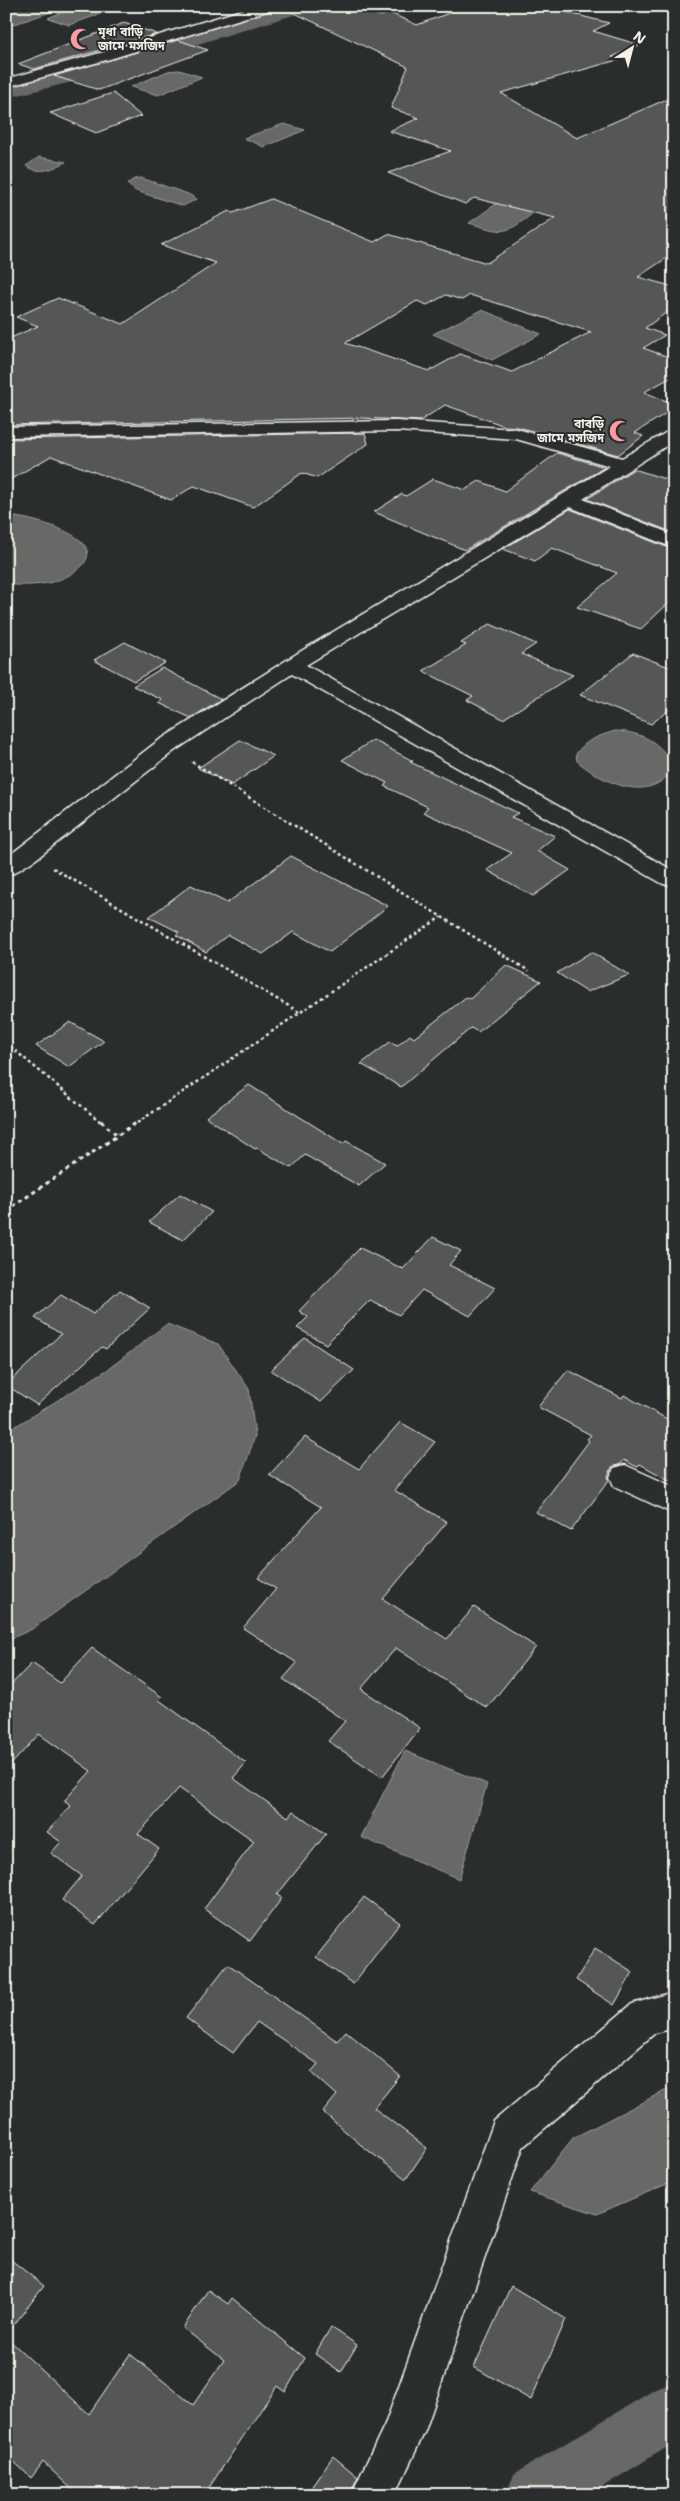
<svg xmlns="http://www.w3.org/2000/svg" width="680" height="2501" font-family="'Shantell Sans','Noto Sans Bengali',sans-serif">
<style>
.water{fill:#676866;stroke:#9f9f9a}
.lines{fill:none;stroke-linecap:round;stroke-linejoin:round}
.canal{fill:#676866;fill-rule:evenodd}
.building{fill:#555756;stroke:#f4f1e8;fill-rule:evenodd}
.minor-casing{stroke:#f4f1e8;stroke-width:3}
.path-far1{stroke:#f4f1e8;stroke-width:2.5;stroke-dasharray:3 3;stroke-linecap:butt}
.path{stroke:#f4f1e8;stroke-width:3;stroke-dasharray:4 4;stroke-linecap:butt}
.minor{fill:#2a2d2e;fill-rule:evenodd}
.labels{text-anchor:middle;dominant-baseline:central;stroke-width:4;stroke-linejoin:round;paint-order:stroke}
.far-poi-label{font-size:12px;font-weight:bold;fill:#f4f1e8;stroke:#2a2d2e;text-anchor:start}
</style>
<rect width="100%" height="100%" fill="#2a2d2e"/>
<filter id="ink" filterUnits="userSpaceOnUse"><feTurbulence type="fractalNoise" baseFrequency=".02" numOctaves="2"/><feDisplacementMap in="SourceGraphic" scale="10" xChannelSelector="R" yChannelSelector="G"/><feConvolveMatrix kernelMatrix="1 2 1 2 8 2 1 2 1" color-interpolation-filters="sRGB"/></filter>
<g filter="url(#ink)">
<g class="water">
<path d="M6,6H68L6,27Z"/>
<path d="M76,6H116L117,8L69,25L48,18Z"/>
<path d="M179,70L202,77L158,95L131,87L168,71Z"/>
<path d="M284,124L305,130L264,147L244,138Z"/>
<path d="M39,157L66,162C52,169 41,175 26,166Z"/>
<path d="M141,178L188,194L197,199L183,206L136,191L127,184L134,179Z"/>
<path d="M502,202L536,211C504,235 508,234 469,223L496,204Z"/>
<path d="M482,310L541,334L492,360L433,334Z"/>
<path d="M6,516C26,517 68,528 82,542C101,562 67,578 52,582C38,586 21,585 6,585Z"/>
<path d="M615,731C642,732 661,742 674,767C651,806 603,783 577,761L576,754C585,740 599,736 615,731Z"/>
<path d="M167,1324L218,1344L249,1389L255,1436L240,1480L32,1629L6,1641V1432L107,1370Z"/>
<path d="M405,1751L487,1784L459,1879L361,1837Z"/>
<path d="M674,2086V2181L597,2214L530,2192L573,2138Z"/>
</g>
<g class="lines">
<g class="canal">
<path d="M285,6H312L310,10L76,81L6,98V87L64,73Z"/>
<path d="M674,2382V2443L589,2495H506L514,2474L654,2390Z"/>
</g>
</g>
<g class="building">
<path d="M280,6H352L381,16L390,13L417,25L468,6H541L609,23L593,31L640,45L612,57L621,59L501,93L577,138L674,96V253L638,277L674,287V307L645,328L665,335L643,348L674,359V376L644,392L674,404V408L635,433L643,436L618,455L518,427L505,426L445,405L420,421L362,418L6,425V340L38,326L16,317L58,298L123,324L216,263L161,245L229,211L233,213L271,199L374,242L388,234L487,263L555,218L474,198L465,204L388,173L451,151L389,131L419,118L391,108L408,67ZM446,295L462,300L470,295L591,332L512,372L460,354L429,371L345,343L417,301L427,305Z"/>
<path d="M124,23L157,34L34,69L18,64Z"/>
<path d="M178,40L208,50L99,90L54,76Z"/>
<path d="M113,93L141,116L96,133L50,113Z"/>
<path d="M365,433L368,444L317,478L302,473L253,507L194,486L171,500L51,456L6,482V439Z"/>
<path d="M557,453L605,467L465,550L374,512L402,494L406,496L433,479L465,490L479,481L505,491Z"/>
<path d="M634,469L674,482V533L587,499Z"/>
<path d="M570,509L674,550V598L641,629L577,607L617,573L552,548L535,561L503,549Z"/>
<path d="M490,624L536,644L521,654L573,675L503,719L467,700L473,696L423,671L466,645L461,643Z"/>
<path d="M125,642L165,663L134,681L94,660Z"/>
<path d="M633,653L674,669V706L651,724L580,695Z"/>
<path d="M162,668L221,699L191,718L159,703L163,700L133,686Z"/>
<path d="M240,740L274,756L232,785L198,768Z"/>
<path d="M373,740L413,761L410,762L518,813L511,817L555,836L537,851L570,870L533,896L487,870L512,853L423,812L428,807L384,786L387,783L342,760Z"/>
<path d="M291,856L388,906L330,952L293,932L263,954L228,935L206,952L176,935L179,932L149,917L191,885L227,903Z"/>
<path d="M591,952L629,975L587,992L557,973Z"/>
<path d="M506,965L541,981L478,1032L471,1028L401,1087L361,1064L390,1042L397,1046L410,1035L414,1038L466,997L470,999Z"/>
<path d="M70,1022L104,1041L69,1067L36,1046Z"/>
<path d="M249,1085L343,1144L346,1141L385,1163L359,1186L305,1155L291,1168L257,1148L255,1149L206,1117Z"/>
<path d="M180,1194L212,1212L183,1240L149,1222Z"/>
<path d="M433,1237L461,1251L449,1265L495,1288L470,1316L422,1290L399,1315L370,1300L326,1344L297,1328L308,1317L299,1311L360,1248L403,1269Z"/>
<path d="M120,1290L150,1308L106,1349L102,1347L37,1405L6,1385L61,1334L35,1318L61,1295L93,1314Z"/>
<path d="M305,1338L354,1370L321,1402L271,1370Z"/>
<path d="M568,1370L622,1398L624,1395L674,1423V1483L640,1464L637,1467L624,1460L621,1464L612,1467L608,1476L609,1480L571,1531L536,1512L589,1441L587,1439L591,1435L538,1407Z"/>
<path d="M400,1422L435,1442L394,1490L447,1522L383,1599L447,1639L474,1607L536,1647L487,1708L396,1648L361,1689L420,1728L382,1777L328,1741L345,1721L283,1679L297,1663L243,1628L276,1589L258,1578L321,1507L269,1475L305,1437L359,1469Z"/>
<path d="M92,1648L162,1697L159,1700L246,1763L233,1778L288,1817L293,1811L326,1834L277,1895L282,1898L250,1941L204,1909L254,1841L179,1788L138,1834L159,1849L95,1925L62,1900L82,1876L51,1853L61,1842L47,1832L71,1806L64,1801L91,1771L39,1734L6,1770V1690L32,1663L60,1683Z"/>
<path d="M364,1897L400,1923L353,1984L316,1957Z"/>
<path d="M595,1948L633,1972L614,2005L576,1980Z"/>
<path d="M228,1964L337,2041L346,2031L400,2076L374,2108L427,2148L406,2179L361,2145L323,2112L337,2095L311,2072L318,2064L257,2022L233,2053L186,2018Z"/>
<path d="M6,2256L44,2286L6,2335Z"/>
<path d="M511,2286L566,2319L531,2400L474,2367Z"/>
<path d="M208,2290L228,2304L232,2298L305,2358L285,2392L277,2386L204,2495H78L43,2462L31,2478L6,2454V2337L89,2414L130,2354L193,2405L224,2360L183,2328Z"/>
<path d="M331,2327L357,2345L341,2372L315,2354Z"/>
<path d="M333,2456L358,2477L349,2495H306Z"/>
</g>
<g class="lines">
<g class="minor-casing">
<g id="minor">
<path d="M255,6H275L273,9L110,59L6,87V79L100,53Z"/>
<path d="M397,421L517,429L622,458L674,428V441L583,499L674,535V548L570,507L306,665L674,871V885L663,884L292,674L174,751L36,859L14,873L6,875V858L158,741L298,653L610,466L516,439L397,431L6,437V427Z"/>
<path d="M625,1465L674,1487V1514L614,1486L610,1477L614,1468Z"/>
<path d="M674,1992V2028L655,2033L523,2147L425,2431L395,2495H351L386,2422L494,2121L632,2004Z"/>
</g>
</g>
<g class="path-far1">
<path d="M192,762L529,971"/>
<path d="M53,868L299,1012"/>
<path d="M6,1043L102,1123"/>
<path d="M137,1123L441,917"/>
</g>
<g class="path">
<path d="M101,1121L117,1135"/>
<path d="M6,1211L139,1121"/>
</g>
<use href="#minor" class="minor"/>
</g>
</g>
<defs>
<g id="mosque-bare" transform="scale(1.725)"><path d="M3.5-4.9A6 6 0 1 0 3.5 4.9A5 5 0 1 1 3.5-4.9Z" fill="#ff9aa2" stroke="#2a2d2e" stroke-width="2.5" paint-order="stroke"/></g>
</defs>
<g fill-rule="evenodd">
<use href="#mosque-bare" x="81" y="39"/>
<use href="#mosque-bare" x="620" y="431"/>
</g>
<g class="labels">
<g class="far-poi-label">
<text x="98" y="32">মৃধা বাড়ি<tspan x="98" dy="14">জামে মসজিদ</tspan></text>
<text x="604" y="424" text-anchor="end">বাবড়ি<tspan x="604" dy="14">জামে মসজিদ</tspan></text>
</g>
</g>
<rect width="680" height="2501" fill="none" stroke="#2a2d2e" stroke-width="25"/>
<rect x="12" y="12" width="655" height="2476" fill="none" stroke="#f4f1e8" stroke-width="2" filter="url(#ink)"/>
<g transform="translate(632 48) rotate(36)" stroke="#2a2d2e" stroke-width="4" paint-order="stroke">
<path d="M0-4L9 19L0 12L-9 19Z" fill="#f4f1e8"/>
<text y="-8" font-size="14" font-weight="bold" text-anchor="middle" fill="#f4f1e8">N</text>
</g>
</svg>
